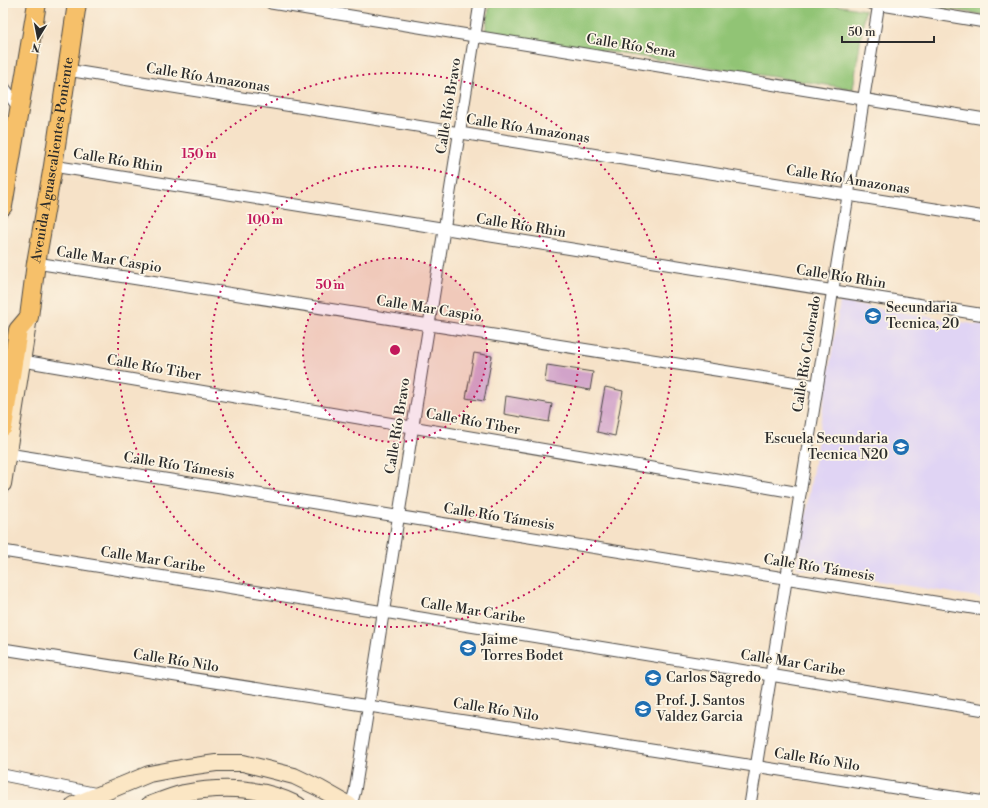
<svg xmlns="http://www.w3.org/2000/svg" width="988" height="808" font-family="'Libre Bodoni',serif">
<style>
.built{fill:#e0d4f4}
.park{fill:#91c475;stroke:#5e7850}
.building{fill:#d1a3c9}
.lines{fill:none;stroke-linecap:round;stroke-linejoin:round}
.street-casing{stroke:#494643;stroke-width:13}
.secondary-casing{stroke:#494643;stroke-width:18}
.primary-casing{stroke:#494643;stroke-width:20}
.street{stroke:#fff;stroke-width:11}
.secondary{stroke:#fbe6c4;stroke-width:16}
.primary{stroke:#f6c06b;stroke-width:18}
.ring{fill:none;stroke:#c2185b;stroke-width:2;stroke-dasharray:2 4}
.labels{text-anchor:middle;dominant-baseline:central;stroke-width:3.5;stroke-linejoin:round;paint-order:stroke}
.street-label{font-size:14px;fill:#2b2b2b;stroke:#fcf5e5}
.poi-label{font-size:14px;fill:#2b2b2b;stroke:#fcf5e5;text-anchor:start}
.centre{fill:#c2185b;stroke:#fcf5e5;stroke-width:2}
.ring-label{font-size:12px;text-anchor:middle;font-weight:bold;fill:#c2185b;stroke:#fcf5e5;stroke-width:3.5;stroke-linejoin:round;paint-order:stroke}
</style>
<rect width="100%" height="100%" fill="#fcf5e5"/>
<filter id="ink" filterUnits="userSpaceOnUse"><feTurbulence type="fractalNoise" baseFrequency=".025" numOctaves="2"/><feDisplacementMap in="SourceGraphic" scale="8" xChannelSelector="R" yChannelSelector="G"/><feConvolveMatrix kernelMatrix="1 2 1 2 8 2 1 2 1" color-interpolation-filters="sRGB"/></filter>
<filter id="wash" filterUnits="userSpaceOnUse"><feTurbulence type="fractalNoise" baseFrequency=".012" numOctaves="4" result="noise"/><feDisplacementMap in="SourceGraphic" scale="16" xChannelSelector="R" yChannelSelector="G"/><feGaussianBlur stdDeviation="0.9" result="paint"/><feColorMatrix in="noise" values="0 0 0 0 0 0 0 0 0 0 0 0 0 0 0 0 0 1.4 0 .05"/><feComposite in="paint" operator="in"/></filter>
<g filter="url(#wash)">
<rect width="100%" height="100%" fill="#f6e2c8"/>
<path class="built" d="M840,302L985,326V598L797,568Z"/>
<g class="park">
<path d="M490,3H825L865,10L853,89L485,33Z"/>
<path d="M910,3H985V15Z"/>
</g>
<g id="blocks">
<g class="building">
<path d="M474,353L492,356L484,401L466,398Z"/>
<path d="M547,365L593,372L590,390L545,382Z"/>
<path d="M605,387L623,391L615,436L597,432Z"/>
<path d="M506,396L552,404L549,422L504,414Z"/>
</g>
</g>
</g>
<g filter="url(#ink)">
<use href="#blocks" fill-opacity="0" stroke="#494643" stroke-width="1"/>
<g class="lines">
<g class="street-casing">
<g id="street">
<path d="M271,3L985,119"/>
<path d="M870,3L985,22"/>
<path d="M67,70L985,217"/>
<path d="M3,86L20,110"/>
<path d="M53,166L985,315"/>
<path d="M36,263L817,386"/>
<path d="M23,361L800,493"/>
<path d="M8,454L985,610"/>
<path d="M3,551L384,612L985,710"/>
<path d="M3,649L985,802"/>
<path d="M3,775L98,794L103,805"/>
<path d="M351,805L355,791L480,3"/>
<path d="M750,805L879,3"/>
</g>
</g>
<g class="secondary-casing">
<g id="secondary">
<path d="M3,484L29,317"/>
<path d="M74,805L149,774L181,768L216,763H243L294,776L319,788L349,805"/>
<path d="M149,805C160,801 172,796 184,793C222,786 263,787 298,805"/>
</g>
</g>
<g class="primary-casing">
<g id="primary">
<path d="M3,206L37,3"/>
<path id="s1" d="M3,427L18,330L29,317L36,263L53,166L77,3"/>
</g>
</g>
<use href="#street" class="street"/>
<use href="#secondary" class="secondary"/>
<use href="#primary" class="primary"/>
</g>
</g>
<circle cx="395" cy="350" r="92" fill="#c2185b" fill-opacity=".12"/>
<g class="ring">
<circle cx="395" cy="350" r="92"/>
<circle cx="395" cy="350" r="184"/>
<circle cx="395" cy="350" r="277"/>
</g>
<defs>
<g id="school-disc" transform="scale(0.9)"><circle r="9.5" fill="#1f6fb2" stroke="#fcf5e5"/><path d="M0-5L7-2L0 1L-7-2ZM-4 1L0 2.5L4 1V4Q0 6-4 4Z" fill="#fff"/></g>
<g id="university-disc" transform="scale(0.9)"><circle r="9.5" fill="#1f6fb2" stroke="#fcf5e5"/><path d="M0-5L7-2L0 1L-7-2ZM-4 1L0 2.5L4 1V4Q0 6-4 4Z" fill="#fff"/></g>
</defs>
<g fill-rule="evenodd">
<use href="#school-disc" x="873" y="316"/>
<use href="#university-disc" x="901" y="447"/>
<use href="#school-disc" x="468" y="648"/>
<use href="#school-disc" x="653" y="678"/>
<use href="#school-disc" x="643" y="709"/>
</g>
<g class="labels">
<g class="street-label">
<text transform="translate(631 46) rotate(9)">Calle Río Sena</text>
<text transform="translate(208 78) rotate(9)">Calle Río Amazonas</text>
<text transform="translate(449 106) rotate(-81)">Calle Río Bravo</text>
<text transform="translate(528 129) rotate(9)">Calle Río Amazonas</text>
<text stroke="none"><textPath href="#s1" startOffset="274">Avenida Aguascalientes Poniente</textPath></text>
<text transform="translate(118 161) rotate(9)">Calle Río Rhin</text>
<text transform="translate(848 180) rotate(9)">Calle Río Amazonas</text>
<text transform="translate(521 226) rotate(9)">Calle Río Rhin</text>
<text transform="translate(109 260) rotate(9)">Calle Mar Caspio</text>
<text transform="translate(841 277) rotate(9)">Calle Río Rhin</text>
<text transform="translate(429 309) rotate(9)">Calle Mar Caspio</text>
<text transform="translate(807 354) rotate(-81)">Calle Río Colorado</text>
<text transform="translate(154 368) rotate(10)">Calle Río Tiber</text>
<text transform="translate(473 422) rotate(10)">Calle Río Tiber</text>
<text transform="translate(398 426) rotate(-81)">Calle Río Bravo</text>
<text transform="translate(179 466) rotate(9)">Calle Río Támesis</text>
<text transform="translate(499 517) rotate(9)">Calle Río Támesis</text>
<text transform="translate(153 560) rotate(9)">Calle Mar Caribe</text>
<text transform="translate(819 568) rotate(9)">Calle Río Támesis</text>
<text transform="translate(473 611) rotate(9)">Calle Mar Caribe</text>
<text transform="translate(176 661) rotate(9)">Calle Río Nilo</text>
<text transform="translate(793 663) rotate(9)">Calle Mar Caribe</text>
<text transform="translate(496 710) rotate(9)">Calle Río Nilo</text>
<text transform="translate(817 760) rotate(9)">Calle Río Nilo</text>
</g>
<g class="poi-label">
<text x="886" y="308">Secundaria<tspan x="886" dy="16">Tecnica, 20</tspan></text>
<text x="888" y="439" text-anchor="end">Escuela Secundaria<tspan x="888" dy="16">Tecnica N20</tspan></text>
<text x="481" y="640">Jaime<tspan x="481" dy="16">Torres Bodet</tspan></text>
<text x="666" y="678">Carlos Sagredo</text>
<text x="656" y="701">Prof. J. Santos<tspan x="656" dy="16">Valdez Garcia</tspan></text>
</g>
</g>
<circle cx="395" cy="350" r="6" class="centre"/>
<g class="ring-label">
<text x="199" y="158">150 m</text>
<text x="265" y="224">100 m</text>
<text x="330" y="289">50 m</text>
</g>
<rect width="988" height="808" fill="none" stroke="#fcf5e5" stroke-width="16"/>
<g transform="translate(38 38) rotate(190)" stroke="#fcf5e5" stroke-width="3" paint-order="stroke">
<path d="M0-3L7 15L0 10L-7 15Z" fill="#2b2b2b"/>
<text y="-6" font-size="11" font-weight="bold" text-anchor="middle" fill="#2b2b2b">N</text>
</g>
<path d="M842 36v6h92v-6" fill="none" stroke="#2b2b2b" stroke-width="2"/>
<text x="848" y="36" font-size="12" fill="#2b2b2b" stroke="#fcf5e5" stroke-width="3" paint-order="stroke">50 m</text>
</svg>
